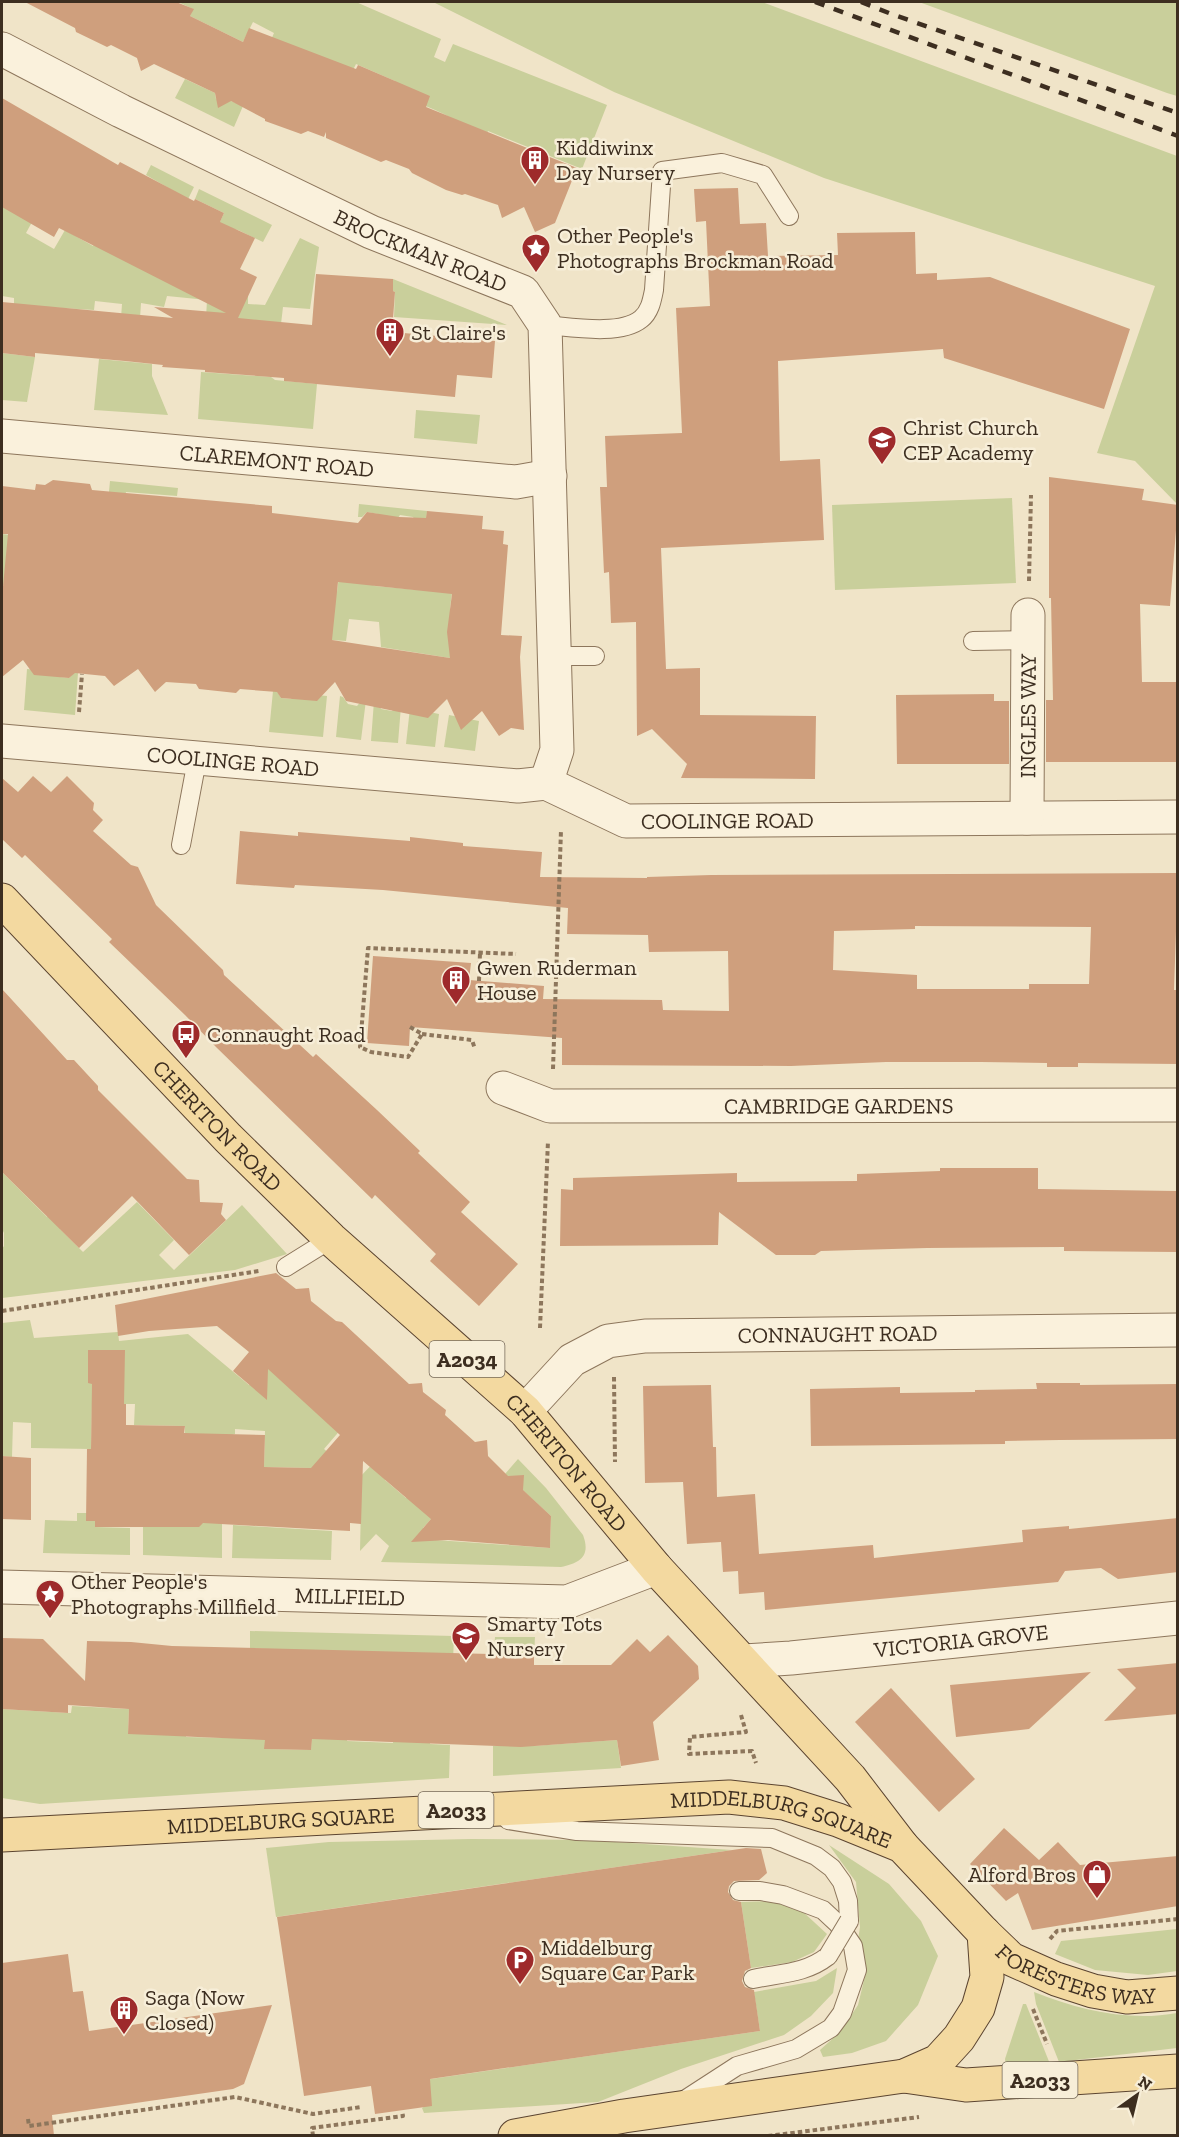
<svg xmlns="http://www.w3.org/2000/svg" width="1179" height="2137" font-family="'Zilla Slab',serif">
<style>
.green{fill:#c9cf9b}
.building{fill:#cf9f7d;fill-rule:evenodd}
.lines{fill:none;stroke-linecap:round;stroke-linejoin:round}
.service-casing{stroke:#8d765c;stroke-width:20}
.minor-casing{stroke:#8d765c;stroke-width:35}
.primary-casing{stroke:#5b4430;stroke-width:35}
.path{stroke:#8d765c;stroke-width:4;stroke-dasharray:4.5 3;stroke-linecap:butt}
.service{stroke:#faf1dc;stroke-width:18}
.minor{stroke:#faf1dc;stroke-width:33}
.primary{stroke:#f3d9a0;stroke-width:33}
.rail{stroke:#3d2e20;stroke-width:4.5;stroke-dasharray:10 10;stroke-linecap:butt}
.service-bridge-casing{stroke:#8d765c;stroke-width:20;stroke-linecap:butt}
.service-bridge{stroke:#faf1dc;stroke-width:18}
.labels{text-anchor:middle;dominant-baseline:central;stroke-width:5;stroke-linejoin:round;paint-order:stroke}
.shield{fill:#f7eed8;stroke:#756857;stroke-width:1.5}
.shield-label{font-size:21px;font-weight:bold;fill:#3d2e20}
.poi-label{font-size:22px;fill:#3d2e20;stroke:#f7eed8;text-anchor:start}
.street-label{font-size:22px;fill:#3d2e20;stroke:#f7eed8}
</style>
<rect width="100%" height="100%" fill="#f0e4c8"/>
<g class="green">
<path d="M178,2H356L441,39L434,57L445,62L453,44L607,105L582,169L488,131L485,138C455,119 424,100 389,98L395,81L356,64L353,70L268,47L274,33L253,22L243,42L190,16L193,9Z"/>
<path d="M433,2H762L1177,156V504L1135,461L1097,453L1155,286L824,178L614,92Z"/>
<path d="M919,2H1177V96L1167,93Z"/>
<path d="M185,79L215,93L216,99L231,101L243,106L234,127L175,98Z"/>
<path d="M151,165L194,187L155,266L207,276L248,296V304L265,305L300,238L319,247L310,309L283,307L281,324L206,318L207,300L167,296L164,307L141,303L139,333L120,332L122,304L95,301L94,310L14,305V298L2,296V207L43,202L26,233L54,249L65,230L93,246L109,216L172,190L146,175Z"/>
<path d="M199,189L272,225L263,242L238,230L218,226L224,213L195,199Z"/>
<path d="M393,279L507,325L394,317L395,292L393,291Z"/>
<path d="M2,353L35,357L27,402L2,400Z"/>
<path d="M99,359L152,364V376L168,415L94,410Z"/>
<path d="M201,372L271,377L275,380L317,384L313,429L198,419Z"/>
<path d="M416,410L480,415L477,444L414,438Z"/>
<path d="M110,481L178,488L177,496L126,492L119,546L337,592L340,568L375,586L419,590L454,578L450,608V658L381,647L379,622L349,619L346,641L264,635L18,592L3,585L2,597V534L18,536L102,566Z"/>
<path d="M1012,498L1016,583L835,590L832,505Z"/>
<path d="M359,504L427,511L426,525L417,524L413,517L400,515L396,521L382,520L378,514L367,512L362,517H358Z"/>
<path d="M27,669L56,671L60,677L69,678L74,673H78L75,715L24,710Z"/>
<path d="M273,691H277L281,698L291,699L296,693L327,696L323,737L269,732Z"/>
<path d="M340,696L343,697L348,704L357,706L363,699L366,700L361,740L336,737Z"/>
<path d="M374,701H378L381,709L392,711L397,705L401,706L398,743L371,741Z"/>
<path d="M410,708L439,714L435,747L406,744Z"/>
<path d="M449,715L479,721L475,751L444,747Z"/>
<path d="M2,1172L47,1217L89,1174L97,1193L60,1229L83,1252L137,1202L174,1240L159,1255L174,1270L242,1205L287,1254L235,1270L2,1298V1249L4,1246V1233L2,1229Z"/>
<path d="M30,1320L34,1338L118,1332L119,1341L188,1334L249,1385L273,1358L348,1421L324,1449L359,1478L378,1458L393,1471L385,1480L406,1498L424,1479L448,1500L423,1528L436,1540L550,1548L551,1516L505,1474L518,1459L546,1488L583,1535C591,1556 580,1563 561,1567L381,1562L389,1546L376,1534L360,1551L361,1504L311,1468L264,1467L265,1431L235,1429V1434L184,1451L185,1426L134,1425L135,1404H92L91,1449L31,1448V1423L13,1422L12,1457L2,1456V1323Z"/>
<path d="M77,1513H95V1527L130,1528V1555L43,1553L45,1520L77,1521Z"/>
<path d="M143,1519L222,1523V1558L143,1555Z"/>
<path d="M233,1525L332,1531L331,1560L232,1558Z"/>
<path d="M250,1631L454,1636L453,1661L250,1648Z"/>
<path d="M495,1637H535L534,1655H494Z"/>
<path d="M265,1704V1749L311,1750L313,1707L349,1709L347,1741L393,1743L394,1711L431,1712L430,1744L450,1745L449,1778L40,1804L2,1798V1709L68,1713H71L72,1706L129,1709L128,1734L187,1705L186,1737L230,1738Z"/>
<path d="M617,1740L621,1768L493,1776V1746H533Z"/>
<path d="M471,1839L586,1840L732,1850L276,1917L266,1848L329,1842Z"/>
<path d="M829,1845L889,1884L921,1921L938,1956L918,2005L886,2041L852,2053L823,2057L820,2050L840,2032L858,2005L866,1972L858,1940L860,1927L856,1882Z"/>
<path d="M775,1901L801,1910L827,1934L814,1952L792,1962L751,1968L741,1902Z"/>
<path d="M1177,1929V1971L1148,1975L1095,1970L1055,1954L1061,1941Z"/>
<path d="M837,1968L833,1993L811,2016L784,2035L681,2069L598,2102L424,2113L422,2108L429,2104L424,2080L760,2031L754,1992L816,1981Z"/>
<path d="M1034,1992C1079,2010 1129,2022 1177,2013V2048L1059,2062L1036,2004Z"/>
<path d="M1023,2004H1026L1050,2064L1006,2069L1005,2059Z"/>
</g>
<g class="building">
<path d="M25,2H176L194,9L190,16L243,42L249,28L356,69L358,65L430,96L426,107L577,168L555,223L535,232L524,207L502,218L498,205L465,194L462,195L446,190L412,173L409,169L386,160L381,162L326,138V132L324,137L308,131L301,134L265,121V119L231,101L218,108L215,93L154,64L141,71L137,58L111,45L107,47L76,32L75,28Z"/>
<path d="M2,98L118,165L120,162L194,201L195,199L224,213L220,222L255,238L240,269L257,277L238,318L312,325L316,274L393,279V291L395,292L392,332L495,341L492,378L457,375L455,397L284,381V378L205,372V370L162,367L163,365L125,361L35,353V357L2,353V302L173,318L154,307L226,313L59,228L54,237L2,207Z"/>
<path d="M738,188L740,224L766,223L768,256L838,255L837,233L915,232L916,274L937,273V280L990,277L1130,329L1104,409L944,358L943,349L778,361L780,461L820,459L824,540L661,548L666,669L700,668V715L816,716L815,779L681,778L687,764L652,729L637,736L636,622L611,623L609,572L604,573L600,487H607L605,436L682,433L676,308L710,306L706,221L696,222L694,189Z"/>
<path d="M1049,477L1144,489L1142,500L1178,505L1170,606L1140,604L1142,682H1178V762H1046V700H1053L1051,598H1049Z"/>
<path d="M53,480L90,484L92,490L272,506V513L358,523L367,512L399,517L426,518L427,511L483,516L482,529L504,531L503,544L508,545L501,635L522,636L520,657L524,730L511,728L499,736L482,711L461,730L447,699L428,718L346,701L335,682L317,701L281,698L277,692L240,689L236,693L199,689L196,684L166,682L155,692L138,669L114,686L105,676L75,673L69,678L34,675L23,660L2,677V597L8,534H2V486L35,490L36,484L45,485ZM338,582L452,594L447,632L450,658L332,640Z"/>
<path d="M994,694V701H1009V764H897L896,695Z"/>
<path d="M33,776L51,792L67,776L94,803L93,810L103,820L93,831L131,865L138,867L156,905L223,970L224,975L313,1057L316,1054L377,1110L420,1151L418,1153L470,1202L461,1212L518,1264L479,1306L430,1261L436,1254L375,1195L372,1199L216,1047L185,1015L109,942L112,939L25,855L22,858L2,839V778L18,792Z"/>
<path d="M240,831L298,836V832L410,841V837L463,843V846L542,852L540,877L647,878V877L711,875L1178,873L1174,990H1178V1064L1078,1063V1067H1047V1063L981,1062H886L791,1066L562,1065V1038L410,1027L409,1046L367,1043L373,956L471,963L469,980L544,986L543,999L662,1000L663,1010L729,1011L728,951L649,952L648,935L567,934L568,908L383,890L295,885L294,888L236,884ZM915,926L1091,927L1089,984H1029V989H917V975L833,970L834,931L915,929Z"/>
<path d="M2,989L67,1060H74L98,1086V1090L187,1179L199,1180L200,1202L223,1203L221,1214L226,1220L189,1255L132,1196L79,1248L2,1172Z"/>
<path d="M940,1168H1038V1189L1177,1191V1252L1064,1251V1247L927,1248L821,1251L815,1255H776L719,1212L718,1245L560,1246L561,1189L573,1190V1178L737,1173V1182L857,1181V1174L940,1171Z"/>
<path d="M276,1273L296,1289L309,1288L311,1301L336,1321L342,1322L409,1384L422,1383L423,1392L446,1410L445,1415L475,1442L487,1440L488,1456L508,1476L524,1475L523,1490L551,1516L550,1548L448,1540L411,1542L431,1519L363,1461L361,1524L350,1523V1531L203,1523L199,1527H95V1521H86L87,1449H91L92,1384L88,1383V1350H125L124,1404H126V1425L185,1426L184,1433L265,1435L264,1467L311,1468L340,1435L268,1369L267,1400L233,1371L249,1352L217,1326L149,1331L118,1336L115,1305Z"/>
<path d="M1036,1383H1080V1385L1178,1384V1439L1060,1440L1005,1441V1444L811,1446L810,1389L900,1387V1393L975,1392V1390L1037,1389Z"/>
<path d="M711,1385L713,1447H716L717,1497L755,1494L759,1554L873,1545L874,1558L1023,1542L1022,1530L1069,1526V1529L1178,1518V1572L1118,1579L1101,1568L1065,1571L1058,1582L765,1610L764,1592L739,1594L738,1571L723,1572L721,1542L687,1544L683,1482L645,1483L643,1386Z"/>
<path d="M2,1456L31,1458V1520L2,1519Z"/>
<path d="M668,1635L698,1666L699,1679L653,1722L659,1760L621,1766L617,1740L521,1747L312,1739L311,1750L264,1749L265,1740L128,1734L129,1709L68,1705V1713L2,1709V1638L43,1639L85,1681L87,1641L131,1642L172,1646L534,1655V1665H611L637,1639L650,1652Z"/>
<path d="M1178,1663V1714L1104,1721L1136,1688L1117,1669Z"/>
<path d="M1091,1672L1029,1729L956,1737L950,1685Z"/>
<path d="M891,1688L975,1779L939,1812L855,1722Z"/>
<path d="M1004,1828L1039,1860L1058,1842L1080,1865L1178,1856V1906L1032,1930L1018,1893L1006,1901L970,1864Z"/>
<path d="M746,1848L761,1849L767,1873L759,1880L734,1881L729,1886L728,1892L733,1900L741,1902L751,1968L745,1971L742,1981L745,1987L754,1990L760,2031L430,2079L432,2106L375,2114L371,2086L304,2096L277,1917Z"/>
<path d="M68,1954L73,1992L83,1991L89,2031L272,2005L244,2084L233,2089L52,2115L54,2136H2V1963Z"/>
</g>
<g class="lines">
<g class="service-casing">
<g id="service">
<path d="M545,325C571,327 620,336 641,319C650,312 652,300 654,290L662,171L722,163L763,175L789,216"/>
<path d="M973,641L1028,640"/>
<path d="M554,656H595"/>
<path d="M181,845L197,760"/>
<path d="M286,1267L331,1239"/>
<path d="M508,1820L577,1831L772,1838L816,1856L832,1868L842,1882L848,1901L849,1921"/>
<path d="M753,1979C780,1973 805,1974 828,1956"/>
<path d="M683,2101L737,2066L796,2049L831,2028L842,2013L857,1970L853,1946L838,1924L823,1910L783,1895L760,1891H739"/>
</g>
</g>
<g class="minor-casing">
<g id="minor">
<path id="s1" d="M2,49L121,111L371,232L523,292L545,325L557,750L546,783"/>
<path id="s2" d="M2,436L516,482L550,476"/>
<path id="s3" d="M2,741L518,786L546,783L626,821L1178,817"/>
<path id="s4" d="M1027,818L1028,615"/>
<path id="s5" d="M503,1088L550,1106L1178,1105"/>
<path id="s6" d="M525,1411L572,1360L608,1341L645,1336L1178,1330"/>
<path id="s7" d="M2,1587L567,1602L656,1568"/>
<path id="s8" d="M744,1661L791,1658L1178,1618"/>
</g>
</g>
<g class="primary-casing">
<g id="primary">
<path id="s9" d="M2,900L228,1138L331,1239L525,1411L656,1568L850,1778L902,1846"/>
<path id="s10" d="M2,1835L729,1797L784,1803L838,1820L902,1846L984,1933L1011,1959L1056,1979L1093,1991L1127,1997L1178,1993"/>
<path d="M904,2076L966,2085L1178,2071"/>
<path d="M515,2136L624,2116L904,2076L938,2061L959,2038L978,2008L987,1977L984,1933"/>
</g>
</g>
<g class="path">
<path d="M1029,581L1031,495"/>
<path d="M79,712L82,674"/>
<path d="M479,981L480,953"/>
<path d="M410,1027L422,1034L408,1057L371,1052L360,1047L368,948L516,954"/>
<path d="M422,1034L472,1040L475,1049"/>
<path d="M553,1069L561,830"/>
<path d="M2,1311L259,1271"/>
<path d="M540,1328L548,1141"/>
<path d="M614,1377L615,1462"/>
<path d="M741,1715L746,1732L690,1737L689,1754L752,1751L756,1763"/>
<path d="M1050,1939L1057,1931L1178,1919"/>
<path d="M1033,2009L1047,2044"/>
<path d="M28,2119L29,2126L235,2097L313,2114L361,2107"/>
<path d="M313,2136L312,2128L403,2116L402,2111"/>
<path d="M768,2136L919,2117"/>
</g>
<use href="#service" class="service"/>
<use href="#minor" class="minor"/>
<use href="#primary" class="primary"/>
<g class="rail">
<path d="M815,2L1178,136"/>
<path d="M861,2L894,15L1178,113"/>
</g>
<g class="service-bridge-casing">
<path id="service-bridge" d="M828,1956L849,1921"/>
</g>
<use href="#service-bridge" class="service-bridge"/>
</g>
<defs>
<g id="building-pin" transform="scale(1.5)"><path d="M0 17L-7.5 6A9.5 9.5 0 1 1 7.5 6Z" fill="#9e2a2b" stroke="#f7eed8"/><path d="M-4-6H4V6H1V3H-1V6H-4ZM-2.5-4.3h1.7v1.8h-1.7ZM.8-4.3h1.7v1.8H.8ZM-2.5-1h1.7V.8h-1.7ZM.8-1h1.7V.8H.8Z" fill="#fff"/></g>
<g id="sight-pin" transform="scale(1.5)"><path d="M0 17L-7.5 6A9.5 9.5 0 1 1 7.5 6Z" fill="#9e2a2b" stroke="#f7eed8"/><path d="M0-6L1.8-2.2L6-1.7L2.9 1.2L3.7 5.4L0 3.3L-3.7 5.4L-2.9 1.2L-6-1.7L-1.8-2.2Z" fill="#fff"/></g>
<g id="school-pin" transform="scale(1.5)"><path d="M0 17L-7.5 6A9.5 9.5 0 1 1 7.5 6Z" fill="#9e2a2b" stroke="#f7eed8"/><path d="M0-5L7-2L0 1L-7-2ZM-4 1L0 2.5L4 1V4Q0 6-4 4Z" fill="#fff"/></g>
<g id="bus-pin" transform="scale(1.5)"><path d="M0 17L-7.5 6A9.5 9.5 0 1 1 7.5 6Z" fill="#9e2a2b" stroke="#f7eed8"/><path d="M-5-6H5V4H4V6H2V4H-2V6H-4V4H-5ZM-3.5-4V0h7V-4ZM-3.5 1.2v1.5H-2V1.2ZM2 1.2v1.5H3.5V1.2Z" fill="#fff"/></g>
<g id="shop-pin" transform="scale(1.5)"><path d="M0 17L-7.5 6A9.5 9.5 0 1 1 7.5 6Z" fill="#9e2a2b" stroke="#f7eed8"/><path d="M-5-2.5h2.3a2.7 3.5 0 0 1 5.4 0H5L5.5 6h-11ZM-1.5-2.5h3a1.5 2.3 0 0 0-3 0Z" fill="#fff"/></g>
<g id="parking-pin" transform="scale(1.5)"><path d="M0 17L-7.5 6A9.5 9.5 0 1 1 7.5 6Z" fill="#9e2a2b" stroke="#f7eed8"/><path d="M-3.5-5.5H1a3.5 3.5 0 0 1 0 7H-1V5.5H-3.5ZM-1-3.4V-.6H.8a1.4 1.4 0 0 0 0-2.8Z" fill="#fff"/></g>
</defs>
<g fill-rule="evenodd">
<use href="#building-pin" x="535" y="160"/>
<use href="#sight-pin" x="536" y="248"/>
<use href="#building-pin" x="390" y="332"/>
<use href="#school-pin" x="882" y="440"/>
<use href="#building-pin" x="456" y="980"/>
<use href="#bus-pin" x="186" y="1034"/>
<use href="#sight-pin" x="50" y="1594"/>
<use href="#school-pin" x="466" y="1636"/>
<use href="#shop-pin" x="1097" y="1874"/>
<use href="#parking-pin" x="520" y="1960"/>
<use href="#building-pin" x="124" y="2010"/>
</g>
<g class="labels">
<g class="shield">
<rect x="429.5" y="1341" width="75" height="36" rx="4.5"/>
<rect x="418.5" y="1792" width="75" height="36" rx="4.5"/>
<rect x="1002.5" y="2062" width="75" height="36" rx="4.5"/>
</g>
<g class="shield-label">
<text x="467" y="1359">A2034</text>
<text x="456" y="1810">A2033</text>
<text x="1040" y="2080">A2033</text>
</g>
<g class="poi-label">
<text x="556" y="147">Kiddiwinx<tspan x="556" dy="25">Day Nursery</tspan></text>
<text x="557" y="235">Other People's<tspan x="557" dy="25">Photographs Brockman Road</tspan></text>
<text x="411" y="332">St Claire's</text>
<text x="903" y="427">Christ Church<tspan x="903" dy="25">CEP Academy</tspan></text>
<text x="477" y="967">Gwen Ruderman<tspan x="477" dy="25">House</tspan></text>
<text x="207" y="1034">Connaught Road</text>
<text x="71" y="1581">Other People's<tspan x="71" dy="25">Photographs Millfield</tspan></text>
<text x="487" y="1623">Smarty Tots<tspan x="487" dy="25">Nursery</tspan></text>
<text x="1076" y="1874" text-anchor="end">Alford Bros</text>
<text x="541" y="1947">Middelburg<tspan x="541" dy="25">Square Car Park</tspan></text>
<text x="145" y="1997">Saga (Now<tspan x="145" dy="25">Closed)</tspan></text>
</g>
<g class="street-label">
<text stroke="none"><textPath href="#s1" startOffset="465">BROCKMAN ROAD</textPath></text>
<text stroke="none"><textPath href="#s2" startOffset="276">CLAREMONT ROAD</textPath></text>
<text stroke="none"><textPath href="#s4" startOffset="102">INGLES WAY</textPath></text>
<text stroke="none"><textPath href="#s3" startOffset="232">COOLINGE ROAD</textPath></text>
<text stroke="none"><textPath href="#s3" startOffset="736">COOLINGE ROAD</textPath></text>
<text stroke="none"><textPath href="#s5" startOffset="339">CAMBRIDGE GARDENS</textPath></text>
<text stroke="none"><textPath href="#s9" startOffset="312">CHERITON ROAD</textPath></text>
<text stroke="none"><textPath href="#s6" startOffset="340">CONNAUGHT ROAD</textPath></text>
<text stroke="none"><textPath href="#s9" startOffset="798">CHERITON ROAD</textPath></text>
<text stroke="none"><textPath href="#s7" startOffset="348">MILLFIELD</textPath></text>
<text stroke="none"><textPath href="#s8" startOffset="218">VICTORIA GROVE</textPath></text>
<text stroke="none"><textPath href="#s10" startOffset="279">MIDDELBURG SQUARE</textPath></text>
<text stroke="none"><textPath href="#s10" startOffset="783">MIDDELBURG SQUARE</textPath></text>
<text stroke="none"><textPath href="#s10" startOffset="1134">FORESTERS WAY</textPath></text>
</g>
</g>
<rect width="1179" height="2137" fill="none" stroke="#3d2e20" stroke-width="6"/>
<g transform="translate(1137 2095) rotate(34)" stroke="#f7eed8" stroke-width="4.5" paint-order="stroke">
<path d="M0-4.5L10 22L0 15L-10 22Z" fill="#3d2e20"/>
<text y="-9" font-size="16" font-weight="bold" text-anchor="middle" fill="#3d2e20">N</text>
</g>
</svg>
